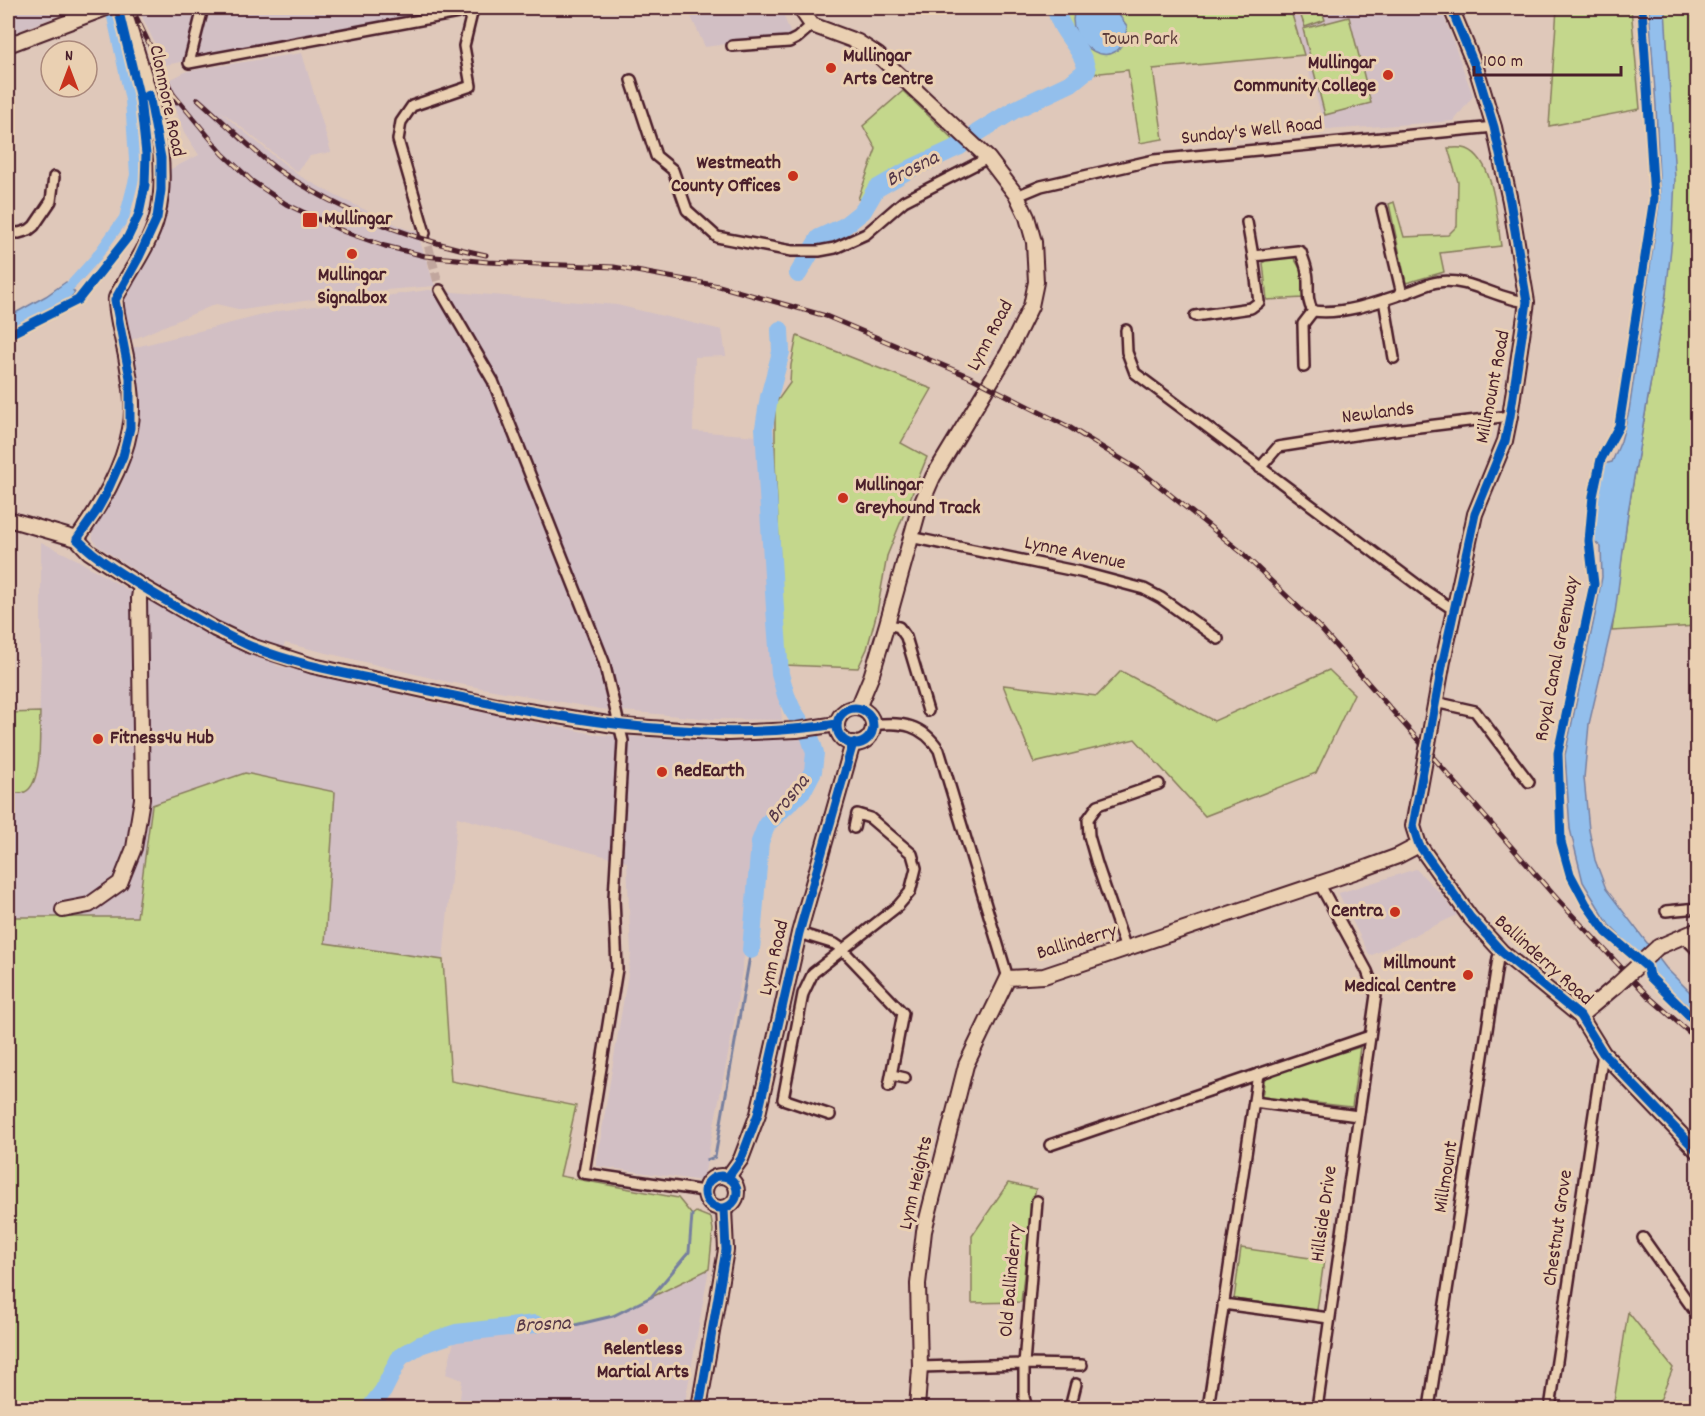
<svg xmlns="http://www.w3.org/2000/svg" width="1705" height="1416" font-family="Dekko,sans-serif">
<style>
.built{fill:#d2bfc4}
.green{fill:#c4d78c;stroke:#877b5c;stroke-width:1.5}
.water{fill:#93bfec;stroke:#767f9f;stroke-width:1.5}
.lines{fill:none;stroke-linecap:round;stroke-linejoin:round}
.stream{stroke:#767f9f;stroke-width:3}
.canal{stroke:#93bfec;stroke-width:10}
.river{stroke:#93bfec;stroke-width:18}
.street-tunnel{stroke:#c1a69d;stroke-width:9;stroke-dasharray:9 4.5;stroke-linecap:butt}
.street-casing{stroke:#4a1f2b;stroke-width:14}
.secondary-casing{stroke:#4a1f2b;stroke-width:18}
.street{stroke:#ead0b2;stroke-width:9}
.secondary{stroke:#ead0b2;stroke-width:14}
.rail-casing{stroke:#4a1f2b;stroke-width:5}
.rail{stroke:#ead0b2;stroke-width:3;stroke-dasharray:9;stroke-linecap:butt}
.secondary-bridge-casing{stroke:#4a1f2b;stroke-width:18;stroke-linecap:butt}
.secondary-bridge{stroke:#ead0b2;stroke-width:14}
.cycleway-casing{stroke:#ead0b2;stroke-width:13}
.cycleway{stroke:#0057b8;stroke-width:9}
.poi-dot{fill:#c8321e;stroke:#ead0b2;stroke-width:2}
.labels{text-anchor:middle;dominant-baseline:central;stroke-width:6;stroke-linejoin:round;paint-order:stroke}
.park-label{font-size:20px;fill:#5c3b3a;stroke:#ead0b2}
.poi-label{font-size:20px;font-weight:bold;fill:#4a1f2b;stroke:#ead0b2;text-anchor:start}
.street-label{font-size:20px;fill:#4a1f2b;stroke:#ead0b2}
.water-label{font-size:21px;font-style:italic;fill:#553748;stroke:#ead0b2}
</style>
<rect width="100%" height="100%" fill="#dfc8ba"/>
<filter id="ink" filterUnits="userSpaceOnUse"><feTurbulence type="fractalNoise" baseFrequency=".0167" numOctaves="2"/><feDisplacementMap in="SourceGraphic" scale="12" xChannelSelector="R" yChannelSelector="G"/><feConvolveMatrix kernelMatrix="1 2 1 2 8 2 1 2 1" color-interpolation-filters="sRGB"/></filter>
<g filter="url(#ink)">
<g class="built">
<path d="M8,8H53L57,16L8,35Z"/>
<path d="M138,8H454L453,10L165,65Z"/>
<path d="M687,8H781L791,35L705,47Z"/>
<path d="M1290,8H1441L1473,96L1454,121L1326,130Z"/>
<path d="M302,53L331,152L310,156L297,172L221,111L231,121L298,175L338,197L404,228L417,232L435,286L373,291L242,310L216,304L129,341L124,302L156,237L167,199V171L199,155L184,132L177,112L160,85L187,71Z"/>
<path d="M428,290L617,305L722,330L726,356L695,357L693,431L758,436L782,720L712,719L601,709L448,682L285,643L275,665L440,704L600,735L709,741L807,739L813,754L806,783L758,841L753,900L732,1034L703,1181L596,1166L631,955L627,862L457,817L443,960L325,944L335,792L152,805L137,917H8V791L23,793L38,776L41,653V542L76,559L150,603L157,585L97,545L93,539L92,531L121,485L137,431L140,390L132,348L279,311Z"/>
<path d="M1416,869L1440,893L1457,915L1370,956L1338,892L1339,893Z"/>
<path d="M709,1269L684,1408H459L462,1380L446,1374L456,1333L535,1324L575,1325L613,1316Z"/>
</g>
<g class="green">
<path d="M1059,8H1290L1304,55L1153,69L1163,139L1140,143L1128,70L1091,74L1086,55L1060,15Z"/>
<path d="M1298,8H1321L1325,20L1305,27Z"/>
<path d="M1557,8H1631L1640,109L1549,126Z"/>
<path d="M1664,8H1697V626L1612,631L1628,512L1666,294Z"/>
<path d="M1349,17L1371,103L1325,115L1303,29Z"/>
<path d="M903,91L960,146C932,159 885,174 870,201L858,199L876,149L863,126Z"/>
<path d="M1448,148C1454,148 1462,147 1467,149C1495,160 1497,220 1501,246L1440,253L1444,272L1406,283L1389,204L1394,202L1404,237L1448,235L1457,226L1458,182Z"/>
<path d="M1285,257L1294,258L1301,270L1303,298L1267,300L1263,263L1266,260Z"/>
<path d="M797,336L932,389L901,443L927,457L887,556L877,612L867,649L858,668L785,665L775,462V404L790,383L791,365Z"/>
<path d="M1329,670L1354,694L1316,773L1205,816L1135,739L1034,763L1003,685L1097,696L1121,671L1214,721Z"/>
<path d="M40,712C39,730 44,789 22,793C18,794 12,792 8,791V713Z"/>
<path d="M245,773L335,792L325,943L443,960L451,1081L576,1106L560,1176L678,1198L692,1215L696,1212L711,1218L713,1230L709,1269L613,1316L575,1325L535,1324L456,1333L420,1345L400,1357L383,1391L370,1408H8V917H137L152,805Z"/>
<path d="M1360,1047L1352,1107L1262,1097L1265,1076Z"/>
<path d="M1008,1183L1036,1189L1032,1203L1021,1302L972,1303V1236Z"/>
<path d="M1241,1248L1324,1260L1317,1310L1234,1299Z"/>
<path d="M1628,1312L1673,1368L1659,1403L1669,1408H1613Z"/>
</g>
<g class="water">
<path d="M1076,8H1114L1127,26C1122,83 1059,42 1076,8Z"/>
<path d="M1649,8H1665L1675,179L1672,239L1666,294L1628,512L1615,613L1589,724L1584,778L1589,830L1595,860L1606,889L1666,968L1697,999V1014L1654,975L1650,966L1609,925L1583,882L1570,829L1565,755L1596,610L1602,577L1601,547L1592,539L1603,464L1612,462L1621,441L1629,411L1660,199L1656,106Z"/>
<path d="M66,282L75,293L66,302L8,332V317L46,296Z"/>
</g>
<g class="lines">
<g class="stream">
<path d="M707,1160L715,1157L751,950"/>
<path d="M535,1324L575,1325L613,1316L651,1297L689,1252L692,1215"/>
</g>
<path class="canal" d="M59,294L70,286L96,257L124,218L135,175L130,100L110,8"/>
<g class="river">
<path d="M977,133L1014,110L1071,83L1087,70C1082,46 1059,32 1056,8"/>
<path d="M798,274L819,238L843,227L863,211L876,189L912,168L960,146"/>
<path d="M751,950L760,842L767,824L803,790L813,771L815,753L810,737L792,709L786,695L780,674L775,608L764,428L769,397L781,352L780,330"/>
<path d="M370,1408L383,1391L400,1357L420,1345L456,1333L535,1324"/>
</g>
<path class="street-tunnel" d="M425,233L440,290"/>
<g class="street-casing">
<g id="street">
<path d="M203,8L189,63L458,13L474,8"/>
<path d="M732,46L789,42L797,38L812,25"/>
<path d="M631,80L656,156L673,170L687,210L717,237L792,251H819L835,248L866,234L904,201L988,158"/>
<path d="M1017,196L1041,186L1154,160L1494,127"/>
<path d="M1382,209L1402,294"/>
<path d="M1247,222L1253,256"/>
<path d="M8,232L19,233L29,230L34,226L51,201L54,177"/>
<path d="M425,233L398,140L401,122L412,106L471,86L464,46L473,9"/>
<path d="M440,290L493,381L604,662L623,741L614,898L617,969L584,1173"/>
<path d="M1384,300L1394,358"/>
<path d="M1195,316L1251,308L1259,302L1253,256L1298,251L1301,252C1303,259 1306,265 1307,272C1310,285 1305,299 1313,311C1346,315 1381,301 1411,291C1420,288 1429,283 1438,282C1468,277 1497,299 1527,302"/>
<path d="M1126,330L1127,352L1135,373L1427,592L1454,610"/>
<path d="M1304,367L1303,324L1313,311"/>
<path d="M1260,468L1278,447L1361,434L1510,416"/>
<path d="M910,537L1080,572L1144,589L1161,598L1218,639"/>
<path d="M887,624L899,627L906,637L928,711"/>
<path d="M1435,702L1475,711L1529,782"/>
<path d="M873,725C902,721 923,725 939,750L1008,978"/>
<path d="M1666,911L1698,908"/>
<path d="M799,933L835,944L842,949L903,1013L889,1086"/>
<path d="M1682,935L1698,951"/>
<path d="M1126,949L1097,864L1089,836L1088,819L1098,805L1159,784"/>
<path d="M892,1075L905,1078"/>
<path d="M1254,1102L1358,1116"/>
<path d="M830,1115L783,1099L803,994L813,973L898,906L910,892L916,868L912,854L870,818L857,814L854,828"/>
<path d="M1050,1145L1370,1036"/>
<path d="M583,1173L704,1191"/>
<path d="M1643,1238L1698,1316"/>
<path d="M1223,1304L1329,1318"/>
<path d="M920,1367L1024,1364L1082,1365"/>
<path d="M1027,1408L1024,1397V1364L1037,1201"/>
<path d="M1070,1408L1076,1384"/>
<path d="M1208,1408L1258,1074"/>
<path d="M1317,1408L1376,995L1367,971L1319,883"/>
<path d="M1429,1408L1498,958L1502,952"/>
<path d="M1550,1408L1603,1053"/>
</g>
</g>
<g class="secondary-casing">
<g id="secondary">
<path d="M800,8L812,25L858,42L878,55L988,158L1017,196L1027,217L1034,242L1036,282L1031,306L1008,353L933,477L919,509L887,624L871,677L858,708"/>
<path d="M1451,8L1477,71L1494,127L1510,201L1527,302L1510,416L1505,441L1475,514L1443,661L1413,826L1419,845L1470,917L1502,952L1580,1016L1603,1053L1698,1152"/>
<path d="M8,45L106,8"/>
<path d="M8,519L77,539L89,552L141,586L215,629L251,646L313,666L497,706L620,726L728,733L797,730L837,724"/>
<path d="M77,539C100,506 123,469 130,429C135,406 130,380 126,356C124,346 114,306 116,298C118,292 124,285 127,278C138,260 152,238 157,217C174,151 142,71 123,8"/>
<circle cx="855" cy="726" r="18"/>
<path d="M63,910L89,905L120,883L134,848L142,799L139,598L141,586"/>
<path d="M1658,947L1698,930"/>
<path d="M1580,1016L1617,985"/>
<circle cx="721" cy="1192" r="16"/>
<path d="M728,1177L741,1159L758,1114L799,933L853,743"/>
<path d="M699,1408L726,1250L724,1209"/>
<path d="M917,1408L920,1367L918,1284L924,1231L966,1065L1008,978L1044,976L1360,870L1398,856L1419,845"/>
</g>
</g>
<use href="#street" class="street"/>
<use href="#secondary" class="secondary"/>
<g class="rail-casing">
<g id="rail">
<path d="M132,8L177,102"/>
<path d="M174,95L223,154L252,181L286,204L345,232L385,246L425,256L488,262L614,267L719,286L826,316L968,376L1069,427L1142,472L1240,551L1320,628L1558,900L1648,996L1698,1040"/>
<path d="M198,99C223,121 248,146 274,167C284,175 298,182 309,189C364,221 423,242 486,255"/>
</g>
</g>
<use href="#rail" class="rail"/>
<g class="secondary-bridge-casing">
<path id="secondary-bridge" d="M1617,985L1658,947"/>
</g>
<use href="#secondary-bridge" class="secondary-bridge"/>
<g class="cycleway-casing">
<g id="cycleway">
<path d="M1451,8L1477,71L1494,127L1510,201L1527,302L1510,416L1505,441L1475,514L1443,661L1413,826L1419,845L1470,917L1502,952L1580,1016L1603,1053L1698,1152"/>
<path d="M1642,8L1654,198L1619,426L1601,459L1593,496L1589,541L1594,584L1558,753L1561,842L1570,874L1586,904L1606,932L1647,967L1649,976L1698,1024"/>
<path d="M140,99L149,95L161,158V190L157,218L139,257L115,300L130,378V428L123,456L106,494L96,512L77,539C102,564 135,582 166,601C193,617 220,633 250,646C301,667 358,675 412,687C551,717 694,746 837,724"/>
<path d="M8,335L78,300L128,237L139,214L145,185L146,154L140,99L118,8"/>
<circle cx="855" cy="726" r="18"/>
<circle cx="721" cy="1192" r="16"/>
<path d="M728,1177L741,1159L758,1114L799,933L853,743"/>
<path d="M699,1408L726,1250L724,1209"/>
</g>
</g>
<use href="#cycleway" class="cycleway"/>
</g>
</g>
<g class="poi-dot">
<circle cx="831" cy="68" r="6"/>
<circle cx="1388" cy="75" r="6"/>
<circle cx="793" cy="176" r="6"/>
<rect x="302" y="212" width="16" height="16" rx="3"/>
<circle cx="352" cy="254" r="6"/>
<circle cx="843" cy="498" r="6"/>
<circle cx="98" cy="739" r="6"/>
<circle cx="662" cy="772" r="6"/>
<circle cx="1395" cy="912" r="6"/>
<circle cx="1468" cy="975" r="6"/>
<circle cx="643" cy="1329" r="6"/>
</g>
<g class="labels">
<g class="park-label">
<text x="1140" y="40">Town Park</text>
</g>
<g class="poi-label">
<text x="843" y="57">Mullingar<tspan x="843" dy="23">Arts Centre</tspan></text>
<text x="1376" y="64" text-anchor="end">Mullingar<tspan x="1376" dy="23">Community College</tspan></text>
<text x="781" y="164" text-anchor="end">Westmeath<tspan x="781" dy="23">County Offices</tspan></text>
<text x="324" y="220">Mullingar</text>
<text x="352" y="276" text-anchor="middle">Mullingar<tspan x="352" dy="23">Signalbox</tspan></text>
<text x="855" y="486">Mullingar<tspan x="855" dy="23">Greyhound Track</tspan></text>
<text x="110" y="739">Fitness4u Hub</text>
<text x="674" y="772">RedEarth</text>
<text x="1383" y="912" text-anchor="end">Centra</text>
<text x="1456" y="964" text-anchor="end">Millmount<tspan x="1456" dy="23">Medical Centre</tspan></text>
<text x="643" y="1350" text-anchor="middle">Relentless<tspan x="643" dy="23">Martial Arts</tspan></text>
</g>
<g class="street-label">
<text transform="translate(166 101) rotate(78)">Clonmore Road</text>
<text transform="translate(1252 132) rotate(-6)">Sunday's Well Road</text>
<text transform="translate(991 336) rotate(-62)">Lynn Road</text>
<text transform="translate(1494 387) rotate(-79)">Millmount Road</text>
<text transform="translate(1378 414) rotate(-7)">Newlands</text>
<text transform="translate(1075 554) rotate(12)">Lynne Avenue</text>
<text transform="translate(1558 659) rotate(-79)">Royal Canal Greenway</text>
<text transform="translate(1077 943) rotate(-17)">Ballinderry</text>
<text transform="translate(775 958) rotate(-77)">Lynn Road</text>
<text transform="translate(1543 961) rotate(42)">Ballinderry Road</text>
<text transform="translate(1447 1177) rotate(-81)">Millmount</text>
<text transform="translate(917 1183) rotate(-77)">Lynn Heights</text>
<text transform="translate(1325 1214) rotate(-82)">Hillside Drive</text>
<text transform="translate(1559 1228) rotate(-82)">Chestnut Grove</text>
<text transform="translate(1012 1281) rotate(-85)">Old Ballinderry</text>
</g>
<g class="water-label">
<text transform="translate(913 170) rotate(-27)">Brosna</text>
<text transform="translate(789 800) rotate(-51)">Brosna</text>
<text transform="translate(543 1326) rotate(-3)">Brosna</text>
</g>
</g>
<rect width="1705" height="1416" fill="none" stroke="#ead0b2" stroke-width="30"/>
<rect x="15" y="15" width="1675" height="1386" fill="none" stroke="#4a1f2b" stroke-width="2" filter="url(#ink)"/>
<g transform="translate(69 69)"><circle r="28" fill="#ead0b2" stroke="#aa897c" stroke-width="1.5"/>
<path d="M0-4.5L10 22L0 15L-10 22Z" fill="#c8321e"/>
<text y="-9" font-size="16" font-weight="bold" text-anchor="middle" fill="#4a1f2b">N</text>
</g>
<path d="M1474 66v9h147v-9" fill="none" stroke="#4a1f2b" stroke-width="3"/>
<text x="1483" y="66" font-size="18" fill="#4a1f2b" stroke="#ead0b2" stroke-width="4.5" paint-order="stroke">100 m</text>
</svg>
